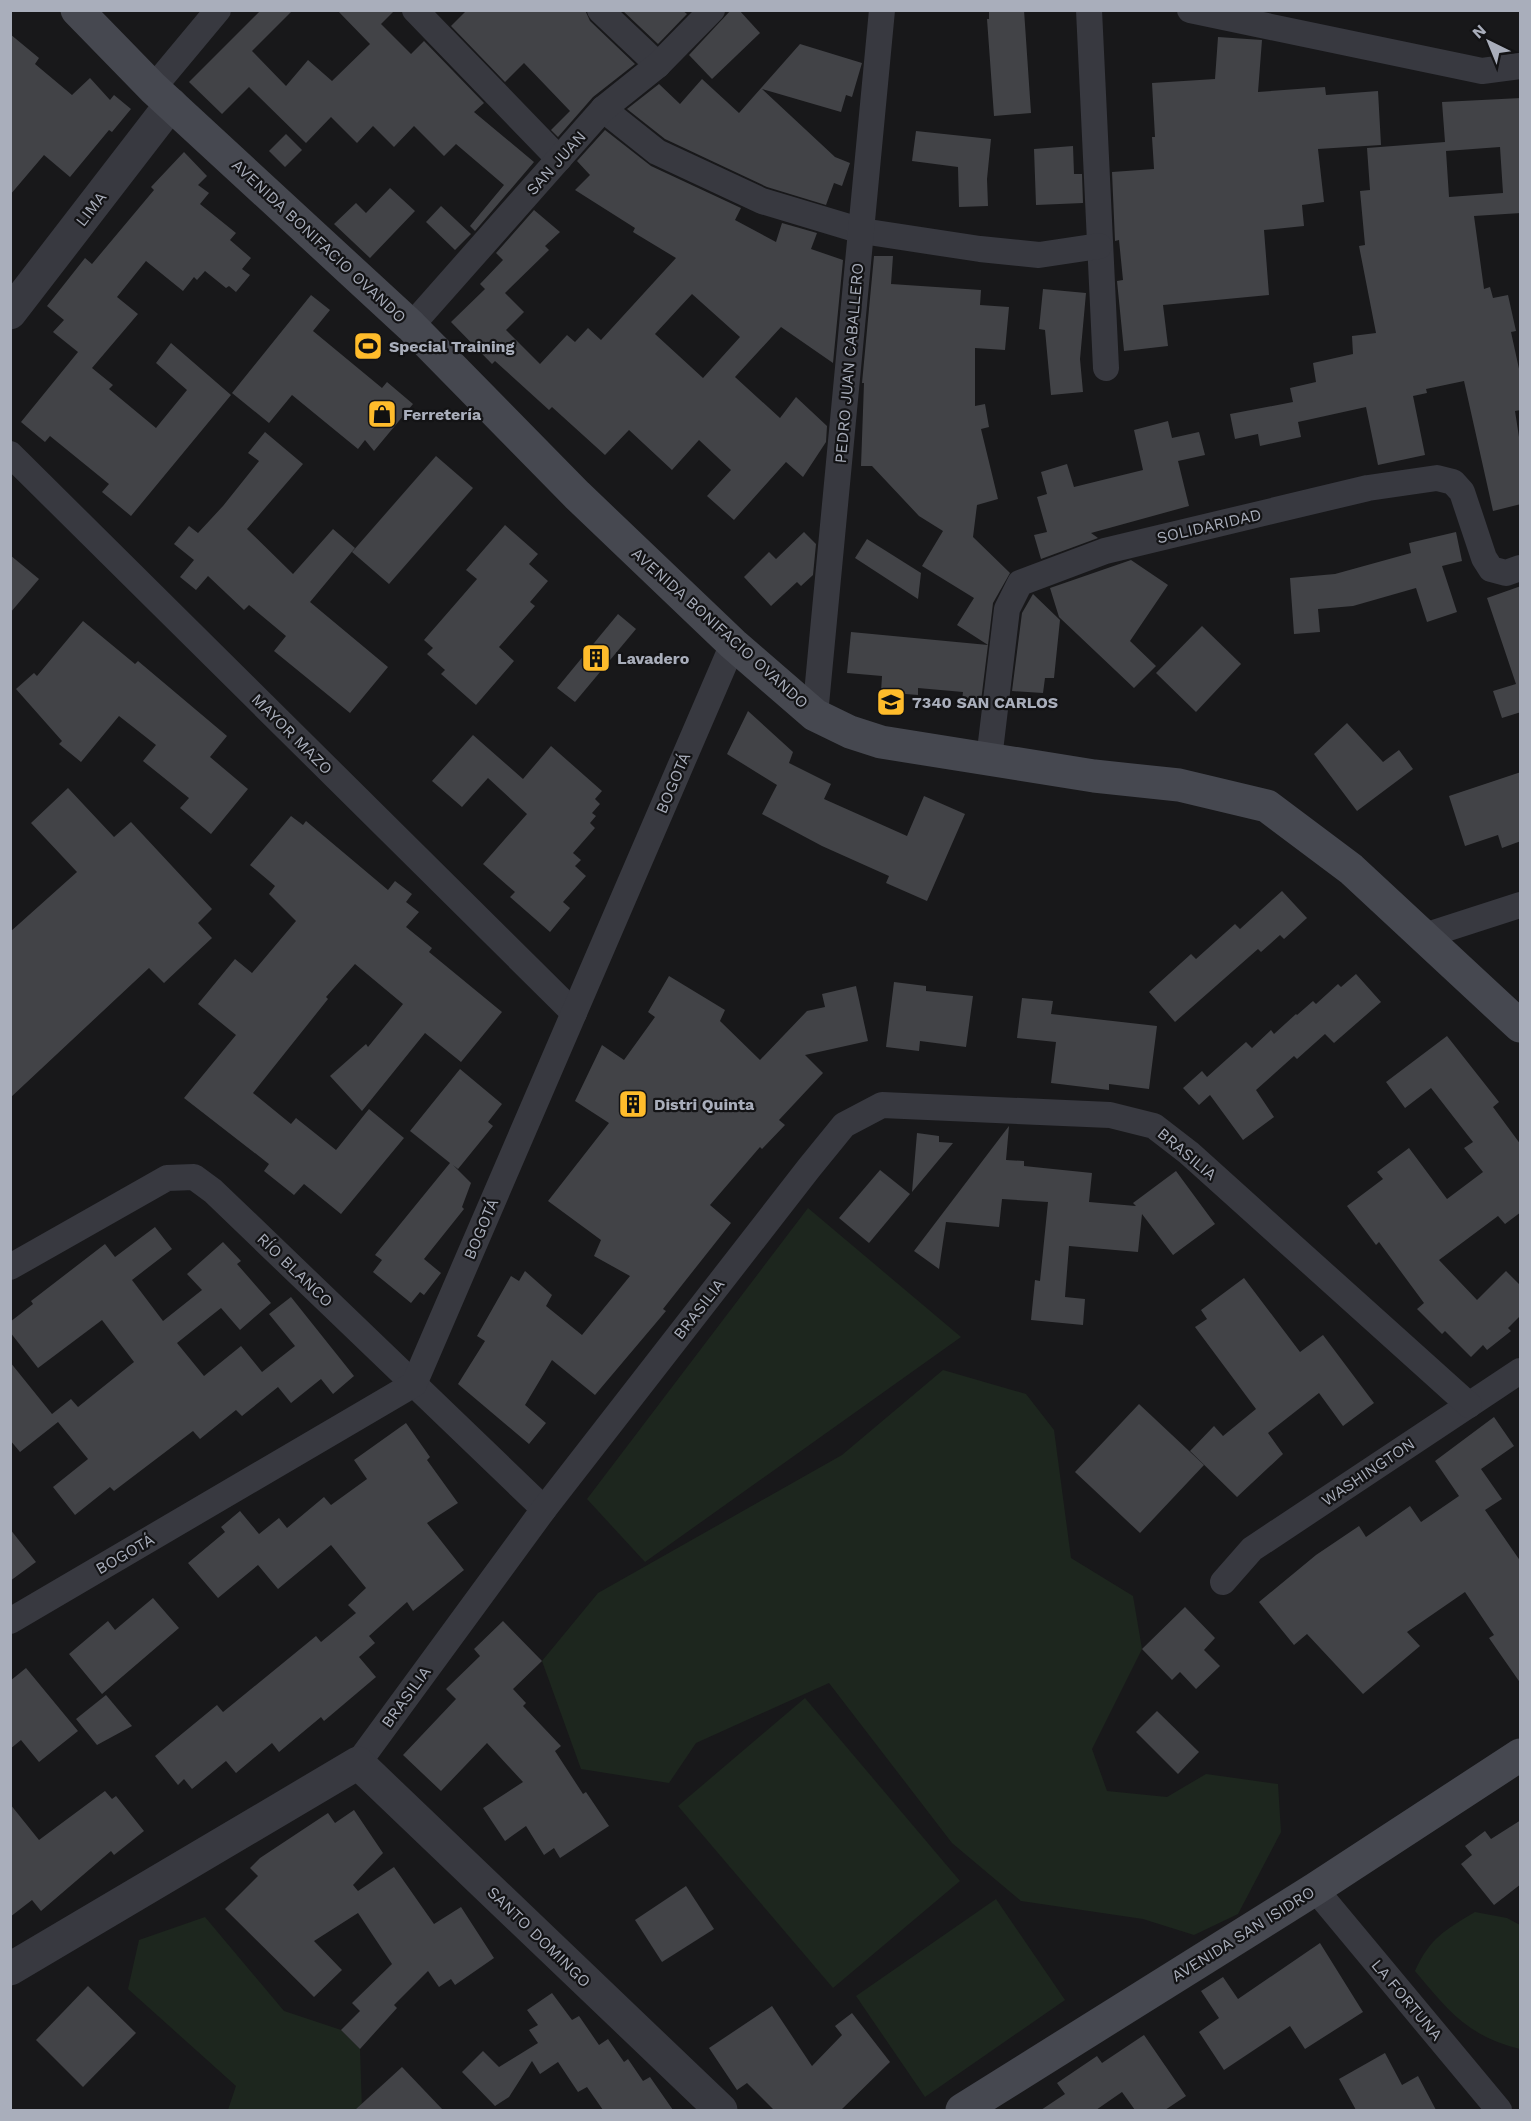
<svg xmlns="http://www.w3.org/2000/svg" width="1531" height="2121" font-family="'Work Sans',sans-serif">
<style>
.green{fill:#1d261e}
.building{fill:#424347;fill-rule:evenodd}
.lines{fill:none;stroke-linecap:round;stroke-linejoin:round}
.minor{stroke:#383940;stroke-width:26}
.tertiary{stroke:#383940;stroke-width:33}
.secondary{stroke:#464850;stroke-width:33}
.labels{text-anchor:middle;dominant-baseline:central;stroke-width:4.5;stroke-linejoin:round;paint-order:stroke}
.street-label{font-size:16px;fill:#a9aebb;stroke:#131315}
.poi-label{font-size:16px;font-weight:bold;fill:#a9aebb;stroke:#131315;text-anchor:start}
</style>
<rect width="100%" height="100%" fill="#18181a"/>
<g class="green">
<path d="M808,1208L961,1337L645,1562L587,1499Z"/>
<path d="M943,1370L1026,1394L1054,1430L1071,1558L1133,1596L1142,1649L1092,1749L1107,1791L1167,1797L1206,1774L1278,1784L1281,1832L1238,1914L1194,1935L1143,1919L1021,1901L952,1843L829,1683L696,1743L669,1783L581,1769L542,1661L598,1593L842,1455Z"/>
<path d="M805,1698L960,1881L833,1988L678,1806Z"/>
<path d="M996,1899L1065,2000L925,2097L856,1996Z"/>
<path d="M1475,1912L1507,1918L1520,1925V2049C1467,2036 1449,2011 1415,1971C1430,1938 1445,1930 1475,1912Z"/>
<path d="M205,1917L284,2011L341,2030L360,2049L362,2110H228L236,2086L128,1989L139,1940Z"/>
</g>
<g class="building">
<path d="M261,10H293L252,51L286,86L308,60L332,81L370,44L337,10H395L381,24L411,54L424,41L484,103L474,112L534,162L475,231L470,226L504,185L456,144L444,156L414,126L394,147L373,126L357,143L331,117L306,143L249,87L222,114L189,82Z"/>
<path d="M467,10H585L590,21L635,64L593,97L558,137L551,130L570,111L524,63L505,82L451,26Z"/>
<path d="M622,10H682L687,14L658,44Z"/>
<path d="M731,10H739L760,33L712,79L689,55Z"/>
<path d="M989,10H1024L1031,113L994,116L987,19H989Z"/>
<path d="M10,34L39,58L35,64L72,95L90,78L110,100L114,95L131,109L112,132L109,130L70,177L44,155L10,195Z"/>
<path d="M1218,37L1262,40L1258,92L1325,87L1326,95L1378,91L1381,145L1318,149L1324,202L1302,205L1304,226L1264,230L1269,295L1163,305L1168,346L1124,351L1117,281L1123,280L1119,240L1115,241L1112,172L1154,169L1152,137H1155L1152,83L1215,79Z"/>
<path d="M800,44L862,63L852,97L846,95L841,112L762,89L835,157L850,163L842,186L834,183L826,205L767,187L665,139L627,109L659,84L680,104L702,79L739,113Z"/>
<path d="M1521,98V213L1474,216L1484,289L1490,287L1493,298L1508,295L1516,331L1511,332L1521,378V410L1515,411L1521,450V504L1493,511L1464,381L1426,389L1427,393L1413,396L1425,455L1378,465L1366,407L1298,422L1301,437L1260,446L1258,434L1235,439L1230,414L1293,402L1290,388L1316,382L1313,363L1353,354L1352,336L1376,333L1359,246L1365,245L1360,191L1370,190L1367,148L1445,142L1442,102ZM1500,147L1503,193L1449,197L1446,151Z"/>
<path d="M605,130L651,166L741,208L735,220L776,242L782,223L817,233L811,249L843,260L833,363L781,327L735,377L780,418L796,397L827,426L826,442L803,477L786,462L734,520L707,496L731,470L699,440L672,470L629,430L605,455L552,407L549,410L495,361L492,364L451,322L485,289L480,284L503,260L496,253L534,210L560,232L545,246L549,250L505,293L524,312L506,330L540,364L567,335L575,342L588,328L601,340L676,258L633,232L635,228L575,190L590,175L577,161ZM692,294L740,337L703,378L655,334Z"/>
<path d="M916,131L991,139L987,179L988,206L959,207L958,167L912,161Z"/>
<path d="M286,134L302,150L285,167L269,151Z"/>
<path d="M1073,146L1074,174H1082L1083,203L1036,205L1034,149Z"/>
<path d="M184,152L207,176L198,185L209,193L200,204L236,233L230,240L251,258L242,269L250,275L236,292L229,286L226,288L205,271L197,280L194,277L183,291L146,261L117,297L138,314L92,368L113,385L109,389L156,428L187,390L156,363L171,343L231,395L131,516L102,492L109,484L50,436L45,442L21,422L78,352L53,332L64,320L47,306L85,258L92,264L154,190L151,187Z"/>
<path d="M390,188L415,211L370,258L334,224L356,203L366,213Z"/>
<path d="M441,206L471,234L455,250L426,222Z"/>
<path d="M874,256H893L891,284L981,290L980,305L1009,307L1005,350L975,348V406L985,404L989,427L981,429L998,499L977,505L973,537L1010,573L993,603L988,645L957,625L974,598L922,566L943,531L919,516L872,466H861L864,383H862Z"/>
<path d="M1043,289L1086,293L1080,359L1083,392L1051,395L1045,330L1039,329Z"/>
<path d="M311,295L330,310L313,331L382,388L387,382L413,404L374,451L365,440L358,449L292,395L269,423L232,393Z"/>
<path d="M1168,421L1172,438L1199,432L1205,455L1178,461L1189,506L1091,533L1098,538L1041,559L1034,535L1047,532L1037,497L1047,494L1041,472L1067,464L1074,487L1143,470L1134,430Z"/>
<path d="M265,432L303,464L247,529L293,574L333,529L355,548L310,602L388,667L350,713L274,651L286,636L249,605L244,610L208,576L196,590L180,577L194,560L174,544L189,526L198,533L223,506L259,461L248,453Z"/>
<path d="M436,456L473,488L389,584L352,552Z"/>
<path d="M505,525L538,554L529,564L548,581L530,602L535,606L499,647L514,661L476,705L441,674L445,670L427,654L433,648L424,640L477,579L466,570Z"/>
<path d="M804,532L816,544L813,575L801,586L797,582L771,606L744,577L769,552L776,559Z"/>
<path d="M1456,532L1462,561L1442,566L1457,612L1427,622L1416,588L1353,606L1318,609L1320,632L1294,634L1290,578L1335,574L1411,553L1409,543Z"/>
<path d="M867,539L921,573L918,599L855,558Z"/>
<path d="M10,555L39,579L10,613Z"/>
<path d="M1131,560L1168,585L1130,641L1156,666L1134,688L1059,617L1050,588Z"/>
<path d="M1521,586V712L1502,718L1493,691L1516,684L1487,598Z"/>
<path d="M1033,594L1060,620L1054,678H1045L1043,693L1012,691L1022,613Z"/>
<path d="M618,614L636,629L575,702L557,688Z"/>
<path d="M83,621L135,664L138,661L227,736L210,757L248,789L211,834L180,808L189,798L143,761L156,745L119,716L81,762L59,744L62,741L16,689L34,673L37,676Z"/>
<path d="M1202,626L1241,664L1196,712L1156,673Z"/>
<path d="M851,632L988,645L980,709L961,708L963,692L918,688V695L881,692L882,676L847,673Z"/>
<path d="M748,711L793,752L789,763L831,784L824,799L907,836L924,796L965,814L927,901L886,883L889,876L822,846L762,814L777,785L727,754Z"/>
<path d="M1347,723L1383,762L1399,750L1413,769L1357,811L1314,754Z"/>
<path d="M473,735L523,779L551,746L602,791L595,799L600,804L592,813L596,816L590,823L595,828L573,853L581,860L575,866L586,876L563,902L570,908L550,932L510,897L515,892L483,864L527,814L488,778L462,807L432,781Z"/>
<path d="M1521,772V841L1502,848L1498,835L1465,846L1449,796Z"/>
<path d="M68,788L114,837L131,822L212,909L198,923L212,938L164,983L149,968L10,1098V932L77,872L31,823Z"/>
<path d="M291,816L303,825L306,821L388,890L395,881L412,894L406,902L419,912L406,927L432,948L429,952L502,1012L461,1062L425,1033L362,1111L330,1076L366,1044L368,1047L403,1004L355,964L326,997L328,999L253,1093L291,1124L296,1118L336,1150L369,1109L404,1138L341,1214L304,1184L294,1195L264,1171L269,1164L184,1098L236,1035L198,1004L235,959L252,973L296,921L269,894L275,886L250,865Z"/>
<path d="M1282,891L1307,918L1284,939L1280,935L1261,952L1258,949L1175,1022L1149,992L1191,954L1196,959L1235,924L1240,929Z"/>
<path d="M1356,974L1381,1002L1334,1043L1325,1034L1297,1059L1294,1056L1256,1090L1274,1117L1243,1140L1210,1095L1199,1105L1183,1088L1202,1071L1207,1077L1246,1042L1252,1048L1271,1030L1274,1034L1296,1014L1297,1015L1313,1001L1316,1004L1338,984L1341,987Z"/>
<path d="M669,976L725,1010L720,1021L760,1060L807,1011L825,1007L822,994L856,986L868,1041L805,1055L823,1073L779,1120L785,1125L762,1149L760,1147L710,1205L731,1223L663,1309L666,1311L595,1395L552,1360L525,1405L546,1423L529,1444L458,1384L485,1341L477,1336L511,1276L519,1281L525,1271L552,1295L546,1306L582,1335L630,1276L594,1256L601,1240L548,1201L609,1123L575,1101L602,1045L624,1060L655,1017L648,1012Z"/>
<path d="M894,982L926,986V991L973,996L966,1047L920,1041L919,1051L886,1047Z"/>
<path d="M1022,998L1053,1001L1051,1014L1157,1026L1149,1089L1109,1084V1090L1051,1083L1056,1042L1017,1038Z"/>
<path d="M1447,1036L1499,1102L1493,1107L1521,1145V1212L1505,1224L1498,1216L1439,1260L1477,1300L1506,1271L1521,1286V1315L1508,1328L1511,1331L1487,1350L1483,1345L1471,1357L1445,1331L1442,1334L1417,1309L1424,1303L1379,1242L1376,1245L1347,1206L1383,1179L1377,1172L1409,1148L1447,1199L1483,1172L1464,1148L1473,1142L1431,1088L1405,1108L1386,1082Z"/>
<path d="M460,1069L502,1104L488,1122L493,1126L458,1169L453,1165L471,1183L462,1207L464,1209L424,1259L441,1273L424,1295L420,1292L411,1303L373,1272L382,1260L375,1255L450,1163L410,1131Z"/>
<path d="M1009,1126L1006,1160L1024,1161V1166L1092,1173L1089,1202L1136,1206L1133,1203L1176,1171L1215,1224L1173,1255L1142,1214L1138,1252L1069,1246L1065,1297L1085,1299L1083,1325L1031,1320L1035,1280L1040,1281L1048,1202L1002,1199L999,1227L946,1222L939,1269L914,1251Z"/>
<path d="M917,1133L939,1136V1142L953,1143L912,1192Z"/>
<path d="M880,1170L910,1194L869,1243L839,1218Z"/>
<path d="M155,1227L172,1249L132,1280L163,1321L202,1290L187,1274L223,1242L241,1261L237,1264L271,1303L240,1330L221,1308L177,1343L204,1376L241,1346L262,1372L295,1346L269,1314L291,1297L354,1376L333,1394L321,1379L291,1403L278,1387L242,1416L236,1410L200,1439L193,1431L114,1491L110,1487L75,1515L53,1487L88,1459L58,1422L20,1452L10,1440V1362L52,1414L71,1399L78,1407L134,1362L102,1320L38,1368L10,1332V1322L33,1304L31,1301L105,1244L115,1257Z"/>
<path d="M1244,1278L1300,1352L1323,1335L1374,1403L1343,1426L1319,1393L1268,1433L1283,1454L1237,1497L1190,1451L1214,1426L1223,1436L1256,1409L1195,1327L1207,1319L1201,1310Z"/>
<path d="M1139,1404L1204,1465L1140,1533L1075,1472Z"/>
<path d="M1494,1417L1514,1446L1481,1469L1502,1499L1485,1510L1521,1562V1684L1489,1638L1494,1635L1465,1592L1407,1632L1420,1646L1363,1694L1307,1634L1294,1645L1259,1602L1316,1555L1359,1526L1366,1537L1410,1506L1421,1522L1459,1496L1435,1461Z"/>
<path d="M406,1423L430,1457L427,1460L458,1503L427,1523L464,1570L413,1611L407,1602L369,1636L375,1643L359,1657L376,1677L324,1721L321,1717L279,1752L272,1743L236,1773L226,1761L192,1789L184,1779L178,1785L155,1756L217,1705L223,1712L316,1636L321,1642L356,1613L348,1605L366,1588L331,1545L278,1589L258,1565L218,1598L188,1563L225,1532L221,1527L240,1511L259,1534L279,1518L287,1528L324,1497L331,1505L367,1479L354,1460Z"/>
<path d="M10,1529L36,1562L10,1581Z"/>
<path d="M153,1598L179,1628L102,1694L69,1654L108,1621L115,1630Z"/>
<path d="M1185,1607L1215,1638L1204,1650L1220,1666L1196,1689L1180,1672L1172,1680L1142,1649Z"/>
<path d="M503,1621L542,1661L513,1689L526,1703L523,1706L561,1746L555,1751L583,1794L586,1792L609,1826L560,1858L554,1848L544,1855L526,1826L505,1841L483,1808L523,1782L487,1743L441,1791L403,1755L456,1699L446,1689L480,1656L474,1649Z"/>
<path d="M26,1668L78,1731L39,1762L21,1740L10,1749V1681Z"/>
<path d="M106,1695L132,1726L97,1745L76,1719Z"/>
<path d="M1157,1711L1199,1752L1178,1774L1136,1732Z"/>
<path d="M105,1791L112,1799L116,1796L144,1831L114,1855L111,1851L41,1911L32,1900L10,1917V1804L39,1840Z"/>
<path d="M354,1810L383,1853L353,1885L358,1891L394,1867L434,1924L461,1907L494,1958L455,1985L451,1979L439,1987L428,1971L394,2005L397,2008L360,2049L341,2030L360,2011L352,2003L392,1964L358,1913L314,1941L342,1970L314,1997L225,1909L258,1876L250,1868L260,1858L328,1813L335,1823Z"/>
<path d="M1521,1820V1884L1494,1905L1461,1864L1472,1855L1465,1846L1485,1831L1491,1839Z"/>
<path d="M686,1886L714,1929L662,1962L635,1920Z"/>
<path d="M1320,1943L1363,2012L1305,2049L1290,2026L1224,2070L1199,2032L1219,2018L1201,1991L1223,1977L1238,1999Z"/>
<path d="M88,1986L136,2033L83,2087L36,2040Z"/>
<path d="M552,1993L572,2020L579,2016L599,2045L608,2039L624,2062L628,2059L643,2081L650,2077L673,2110H603L587,2087L578,2092L558,2062L540,2074L532,2061L509,2097L495,2106L462,2072L483,2051L499,2067L538,2043L529,2030L538,2025L527,2010Z"/>
<path d="M772,2006L812,2066L842,2035L835,2026L852,2013L890,2062L841,2110H774L747,2083L737,2090L709,2048Z"/>
<path d="M1144,2035L1186,2096L1165,2110H1135L1122,2092L1096,2110H1041L1065,2094L1057,2083L1097,2056L1102,2063Z"/>
<path d="M1385,2053L1402,2085L1418,2076L1436,2110H1356L1339,2079Z"/>
<path d="M402,2067L443,2110H355Z"/>
</g>
<g class="lines">
<g class="minor">
<path d="M415,10L559,159"/>
<path d="M600,10L658,65"/>
<path d="M1089,10L1106,368"/>
<path d="M1190,10L1482,71L1520,66"/>
<path d="M153,88L218,10"/>
<path d="M603,109L657,152L762,201L862,231L980,249L1039,255L1099,246"/>
<path d="M411,326L603,109L658,65L712,10"/>
<path d="M10,454L574,1013"/>
<path d="M815,715L882,10"/>
<path d="M989,759L1007,609L1020,583L1105,551L1368,488L1437,478L1453,482L1462,492L1484,558L1491,569L1506,573L1520,568"/>
<path d="M1424,936L1520,905"/>
<path d="M10,1267L167,1178L194,1177L213,1191L544,1509"/>
<path d="M1223,1582L1252,1549L1520,1371"/>
<path d="M10,1621L414,1384L733,644"/>
<path d="M358,1763L544,1509L809,1168L844,1125L882,1105L1110,1115L1154,1126L1189,1153L1469,1405"/>
<path d="M1315,1889L1499,2110"/>
</g>
<g class="tertiary">
<path d="M10,313L171,104"/>
<path d="M10,1969L358,1763L721,2110"/>
</g>
<g class="secondary">
<path d="M77,10L153,88L411,326L577,495L733,644L815,715L850,732L881,742L1094,776L1179,785L1267,806L1351,869L1520,1026"/>
<path d="M962,2110L1315,1889L1520,1755"/>
</g>
</g>
<defs>
<g id="stadium-square" transform="scale(1.5)"><rect x="-9" y="-9" width="18" height="18" rx="4" fill="#ffbc2b" stroke="#131315"/><path d="M0-5a6.5 5 0 1 0 0 10a6.5 5 0 1 0 0-10ZM-3.5-1.8h7v3.6h-7Z" fill="#111"/></g>
<g id="shop-square" transform="scale(1.5)"><rect x="-9" y="-9" width="18" height="18" rx="4" fill="#ffbc2b" stroke="#131315"/><path d="M-5-2.5h2.3a2.7 3.5 0 0 1 5.4 0H5L5.5 6h-11ZM-1.5-2.5h3a1.5 2.3 0 0 0-3 0Z" fill="#111"/></g>
<g id="building-square" transform="scale(1.5)"><rect x="-9" y="-9" width="18" height="18" rx="4" fill="#ffbc2b" stroke="#131315"/><path d="M-4-6H4V6H1V3H-1V6H-4ZM-2.5-4.3h1.7v1.8h-1.7ZM.8-4.3h1.7v1.8H.8ZM-2.5-1h1.7V.8h-1.7ZM.8-1h1.7V.8H.8Z" fill="#111"/></g>
<g id="school-square" transform="scale(1.5)"><rect x="-9" y="-9" width="18" height="18" rx="4" fill="#ffbc2b" stroke="#131315"/><path d="M0-5L7-2L0 1L-7-2ZM-4 1L0 2.5L4 1V4Q0 6-4 4Z" fill="#111"/></g>
</defs>
<g fill-rule="evenodd">
<use href="#stadium-square" x="368" y="346"/>
<use href="#shop-square" x="382" y="414"/>
<use href="#building-square" x="596" y="658"/>
<use href="#school-square" x="891" y="702"/>
<use href="#building-square" x="633" y="1104"/>
</g>
<g class="labels">
<g class="street-label">
<text transform="translate(556 163) rotate(-48)">SAN JUAN</text>
<text transform="translate(91 209) rotate(-52)">LIMA</text>
<text transform="translate(319 241) rotate(43)">AVENIDA BONIFACIO OVANDO</text>
<text transform="translate(849 363) rotate(-85)">PEDRO JUAN CABALLERO</text>
<text transform="translate(1209 526) rotate(-13)">SOLIDARIDAD</text>
<text transform="translate(720 628) rotate(42)">AVENIDA BONIFACIO OVANDO</text>
<text transform="translate(292 734) rotate(45)">MAYOR MAZO</text>
<text transform="translate(673 783) rotate(-67)">BOGOTÁ</text>
<text transform="translate(1187 1154) rotate(40)">BRASILIA</text>
<text transform="translate(481 1229) rotate(-67)">BOGOTÁ</text>
<text transform="translate(295 1270) rotate(44)">RÍO BLANCO</text>
<text transform="translate(699 1309) rotate(-52)">BRASILIA</text>
<text transform="translate(1368 1472) rotate(-34)">WASHINGTON</text>
<text transform="translate(125 1554) rotate(-30)">BOGOTÁ</text>
<text transform="translate(406 1697) rotate(-54)">BRASILIA</text>
<text transform="translate(1243 1934) rotate(-32)">AVENIDA SAN ISIDRO</text>
<text transform="translate(539 1937) rotate(44)">SANTO DOMINGO</text>
<text transform="translate(1407 2000) rotate(50)">LA FORTUNA</text>
</g>
<g class="poi-label">
<text x="389" y="346">Special Training</text>
<text x="403" y="414">Ferretería</text>
<text x="617" y="658">Lavadero</text>
<text x="912" y="702">7340 SAN CARLOS</text>
<text x="654" y="1104">Distri Quinta</text>
</g>
</g>
<rect width="1531" height="2121" fill="none" stroke="#a9aebb" stroke-width="24"/>
<g transform="translate(1489 42) rotate(317)" stroke="#131315" stroke-width="4.5" paint-order="stroke">
<path d="M0-4.5L10 22L0 15L-10 22Z" fill="#a9aebb"/>
<text y="-9" font-size="16" font-weight="bold" text-anchor="middle" fill="#a9aebb">N</text>
</g>
</svg>
